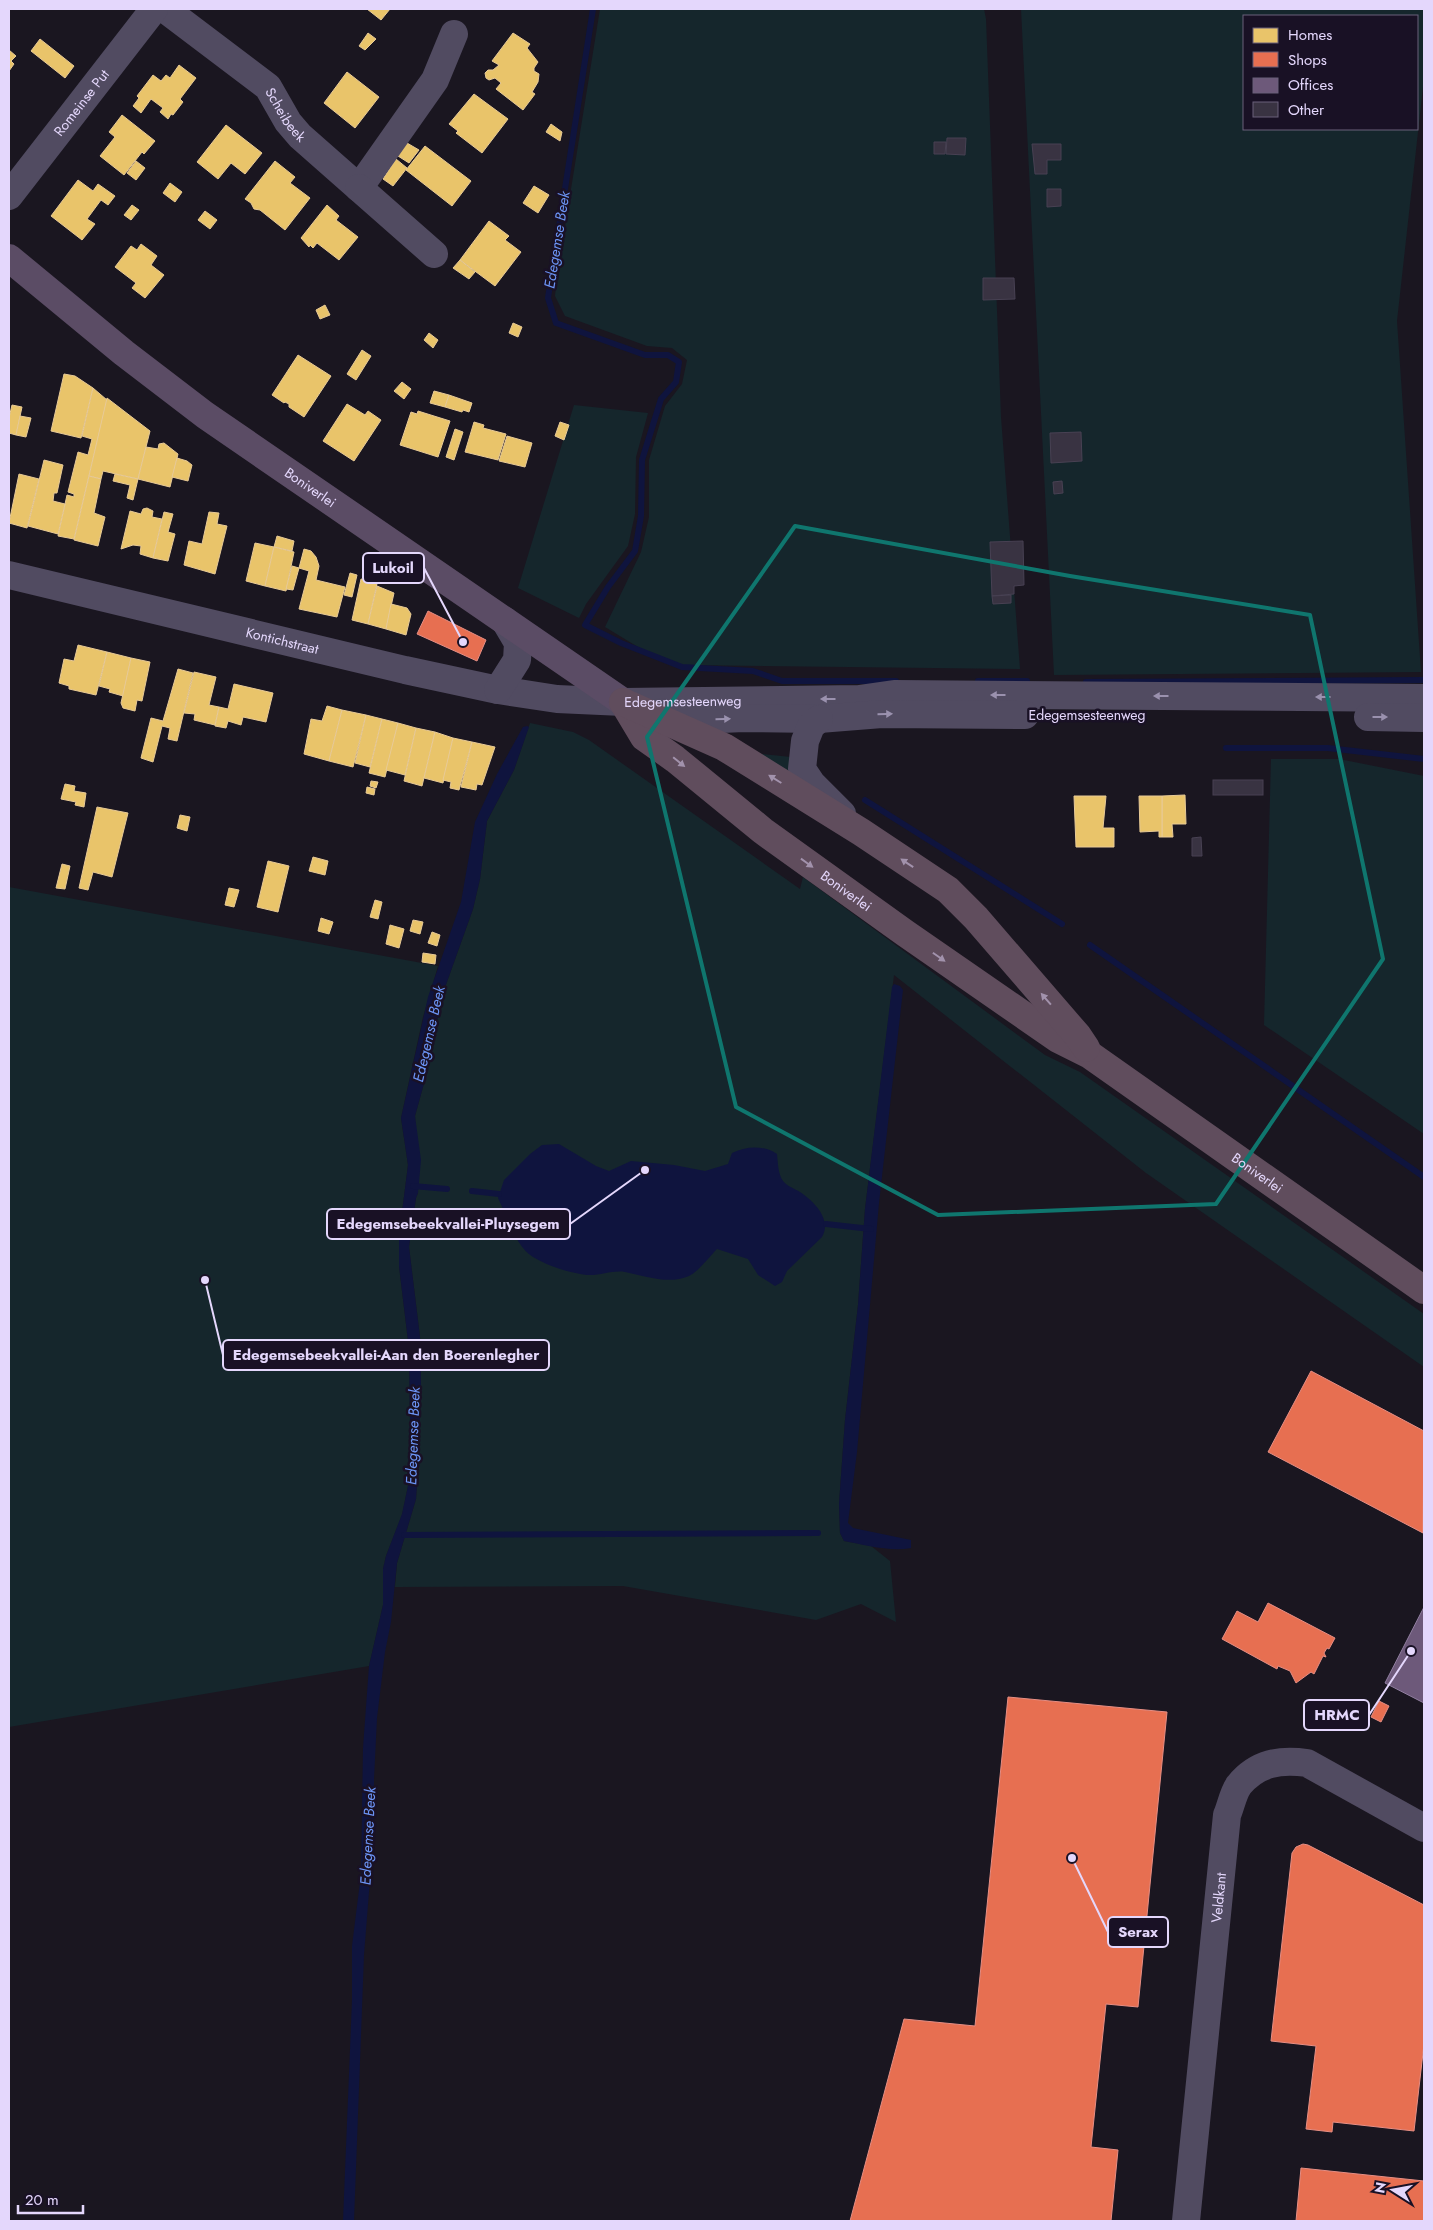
<svg xmlns="http://www.w3.org/2000/svg" width="1433" height="2230" font-family="Jost,sans-serif">
<style>
.green{fill:#15262c;fill-rule:evenodd}
.water{fill:#0f143e}
.homes{fill:#e9c46a;stroke:#e8ca96}
.shops{fill:#e76f51;stroke:#e68e84}
.offices{fill:#6d597a;stroke:#917fa1}
.lines{fill:none;stroke-linecap:round;stroke-linejoin:round}
.stream{stroke:#0f143e;stroke-width:6}
.building{fill:#393342;stroke:#484153}
.minor{stroke:#514b61;stroke-width:28}
.major{stroke:#5b4c65;stroke-width:28}
.highway{stroke:#604d5d;stroke-width:28}
.oneway{fill:#9a91ae}
.oneway2{fill:#a292ac}
.marked{fill:none;stroke:#0f766e;stroke-width:4;stroke-linejoin:round}
.labels{text-anchor:middle;dominant-baseline:central;stroke-width:5;stroke-linejoin:round;paint-order:stroke}
.street-label{font-size:14px;fill:#e4d7fc;stroke:#191125}
.water-label{font-size:15px;font-style:italic;fill:#6c94f5;stroke:#191125}
.leader{fill:none;stroke:#e4d7fc;stroke-width:2}
.callout-dot{fill:#e4d7fc;stroke:#191125;stroke-width:2}
.callout{fill:#191125;stroke:#e4d7fc;stroke-width:2}
.callout-label{font-size:15px;text-anchor:middle;font-weight:bold;fill:#e4d7fc}
</style>
<rect width="100%" height="100%" fill="#1a1620"/>
<g class="green">
<path d="M600,9H984L986,19L1001,417L1020,669L683,665L648,653L605,627L641,552L649,517V460L665,406L682,384L687,360L672,348L647,346L565,316L555,296L557,276Z"/>
<path d="M1021,9H1424V78L1397,321L1421,672L1054,675ZM1244,16H1417V129H1244Z"/>
<path d="M574,405L648,413L636,457L635,514L628,546L586,604L579,618L518,588Z"/>
<path d="M530,723L573,732L589,740L800,889L803,877L1045,1055L1080,1072L1424,1314V1367L1146,1173L894,975L865,1209L858,1305L845,1420L839,1504L840,1533L844,1541L871,1546L890,1561L896,1622L861,1604L816,1620L623,1586L395,1587L397,1563L416,1499L417,1484L421,1386L420,1337L409,1247L416,1198L418,1193L415,1116L426,1076L437,1020L443,993L473,909L480,879L487,821L514,770Z"/>
<path d="M751,753L791,757V774Z"/>
<path d="M1271,759H1339L1424,776V1134L1264,1025Z"/>
<path d="M9,887L438,966L423,1017L401,1118L408,1165L399,1236V1266L409,1349L410,1419L408,1486L402,1515L386,1556L383,1569V1605L369,1666L9,1727Z"/>
</g>
<g class="water">
<path d="M527,726L529,727L514,770L487,821L480,879L473,909L443,993L437,1020L426,1076L415,1116L421,1160L418,1193L416,1198L409,1247L420,1337L421,1386L417,1484L416,1499L397,1563L391,1622L385,1652L377,1718L374,1779V1829L364,1955L354,2221H343L352,2000V1946L361,1874L363,1748L369,1666L383,1605V1569L386,1556L402,1514L408,1486L410,1419L409,1349L399,1266V1236L408,1165L401,1118L428,997L461,902L475,822L497,774L523,727Z"/>
<path d="M894,984L900,986L903,990L879,1203L857,1452L848,1523L853,1528L911,1540V1548C890,1552 865,1545 844,1541L840,1533L839,1504L845,1420L858,1305L865,1209L892,987Z"/>
<path d="M559,1144L596,1166L609,1171L631,1161L674,1165L705,1171L728,1164L732,1153C746,1146 764,1145 777,1154C778,1163 778,1174 783,1181C787,1186 795,1189 800,1192C815,1202 832,1220 822,1237L787,1271L782,1282L775,1286L758,1275L748,1259L717,1249C709,1257 699,1271 689,1276C668,1285 646,1276 625,1272C612,1270 600,1276 587,1275C570,1273 548,1266 533,1257C515,1246 507,1216 498,1198L504,1180L530,1154L542,1145Z"/>
</g>
<g class="homes">
<path d="M367,9H390L381,20Z"/>
<path d="M368,33L376,39L365,50L359,46Z"/>
<path d="M513,33L530,44L527,48L538,62L534,68V71L539,74L538,82L532,92L535,94L523,110L496,89L501,83L495,78L489,80L486,78L485,73L488,70H493L499,65L492,61Z"/>
<path d="M40,39L74,66L65,78L31,51Z"/>
<path d="M9,50L16,56L11,61L14,64L9,71Z"/>
<path d="M179,65L196,78L180,99L183,102L173,115L171,114L168,119L160,112L163,108L151,99L141,113L133,106L139,98L137,96L153,75L161,81L166,75L170,78Z"/>
<path d="M347,72L379,97L355,128L324,103Z"/>
<path d="M474,94L508,119L482,153L456,133L458,131L449,124Z"/>
<path d="M122,115L155,141L144,154L142,152L124,175L100,156L115,137L109,132Z"/>
<path d="M551,124L562,132L560,141L546,132Z"/>
<path d="M226,125L262,153L245,174L231,163L218,179L197,162Z"/>
<path d="M407,143L419,150L409,163L398,156Z"/>
<path d="M425,146L471,181L452,206L406,170Z"/>
<path d="M396,159L407,168L393,186L383,179Z"/>
<path d="M136,161L145,168L136,180L127,173Z"/>
<path d="M275,161L295,177L290,183L310,198L285,230L260,210L254,209L251,203L245,199Z"/>
<path d="M78,180L93,191L98,184L115,196L108,205L101,200L87,219L95,224L82,240L51,216Z"/>
<path d="M170,183L182,192L175,202L163,193Z"/>
<path d="M534,186L549,195L538,213L523,203Z"/>
<path d="M132,205L139,210L131,220L124,215Z"/>
<path d="M327,205L339,216L336,220L358,237L339,260L317,243L313,248L310,245L309,247L301,238Z"/>
<path d="M205,211L217,220L210,229L198,220Z"/>
<path d="M489,221L509,236L505,240L521,252L495,286L460,260Z"/>
<path d="M141,244L157,256L151,265L164,275L145,298L132,288L136,283L115,267L131,246L137,250Z"/>
<path d="M460,260L475,272L469,279L453,268Z"/>
<path d="M325,305L330,315L320,319L316,310Z"/>
<path d="M513,323L522,327L518,337L509,333Z"/>
<path d="M429,333L438,340L433,348L424,340Z"/>
<path d="M362,350L371,356L356,380L347,374Z"/>
<path d="M298,355L331,376L304,417L289,407V404L285,402L284,403L272,395Z"/>
<path d="M64,374L75,376L93,388L81,438L51,431Z"/>
<path d="M402,382L411,389L404,399L394,391Z"/>
<path d="M93,388L107,400L74,539L58,536L67,495L74,497V494L68,492L78,452L88,455L92,439L82,436Z"/>
<path d="M434,391L449,395L445,407L430,403Z"/>
<path d="M449,395L472,403L469,412L463,410L462,412L445,407Z"/>
<path d="M107,398L150,431L138,479L103,471L101,479L89,476Z"/>
<path d="M347,404L365,415L368,411L381,420L354,461L323,441Z"/>
<path d="M12,405L22,407L16,435L9,433V418Z"/>
<path d="M418,411L450,421L438,457L400,445L411,412L417,414Z"/>
<path d="M20,416L31,418L26,437L16,435Z"/>
<path d="M474,422L484,425L483,428L506,434L498,460L465,452Z"/>
<path d="M560,422L569,425L564,440L555,436Z"/>
<path d="M455,429L463,432L454,460L446,457Z"/>
<path d="M507,436L532,443L525,467L499,461Z"/>
<path d="M164,443L178,454L170,487L138,479L146,447L158,449L159,444Z"/>
<path d="M177,458L187,461L192,465L188,481L172,477Z"/>
<path d="M44,460L63,465L57,493H54L53,501L65,504L58,534L28,526Z"/>
<path d="M19,474L39,479L27,528L9,523Z"/>
<path d="M115,474L138,479L133,500L127,498L130,485L113,481Z"/>
<path d="M89,476L101,479L94,513L105,517L98,546L74,540Z"/>
<path d="M147,508L153,511L152,517L162,519L153,558L140,554L141,546L133,545L121,549L130,511L141,514L143,509Z"/>
<path d="M164,512L173,514L168,532L175,534L168,561L153,558Z"/>
<path d="M209,512L219,513L217,524L227,526L215,574L184,565L189,541L202,544Z"/>
<path d="M277,536L294,541L292,551L274,547Z"/>
<path d="M255,543L274,547L265,586L246,581Z"/>
<path d="M274,547L294,552L286,591L265,586Z"/>
<path d="M304,549L311,551L316,557L319,566L316,580L345,587L337,617L299,609L309,571L299,568Z"/>
<path d="M370,564L380,570L368,624L352,620L361,579L367,580Z"/>
<path d="M292,566L299,568L293,590L286,589Z"/>
<path d="M350,573L357,575L352,597L344,595Z"/>
<path d="M377,586L394,593L386,629L368,624Z"/>
<path d="M391,604L407,608L411,614L406,635L386,629Z"/>
<path d="M78,645L107,652L96,695L69,689V686L59,683L64,659L74,661Z"/>
<path d="M107,652L131,658L123,696L109,692L110,689L99,686Z"/>
<path d="M131,658L150,662L142,701L137,700L135,711L123,708L121,703Z"/>
<path d="M178,669L193,673L177,741L168,739L170,728L162,726L153,762L141,758L151,718L163,721Z"/>
<path d="M194,672L216,677L209,705L219,707L215,725L194,720L195,714L184,713Z"/>
<path d="M234,684L273,693L266,722L243,717L241,725L228,721L226,728L215,726L219,707L228,709Z"/>
<path d="M327,706L342,710L329,761L304,754L311,719L322,721Z"/>
<path d="M342,710L366,715L353,767L329,761Z"/>
<path d="M366,715L382,719L370,767L355,763Z"/>
<path d="M382,719L398,723L385,777L369,773Z"/>
<path d="M398,723L416,728L405,775L386,770Z"/>
<path d="M416,728L435,732L422,786L404,781Z"/>
<path d="M435,732L453,738L443,783L424,778Z"/>
<path d="M453,738L472,742L459,790L450,788L451,782L443,780Z"/>
<path d="M472,742L495,747L482,785L477,784L476,790L461,787Z"/>
<path d="M371,781L378,782L376,788L370,786Z"/>
<path d="M65,784L75,786L74,791L86,793L84,807L75,805L76,802L61,799Z"/>
<path d="M367,787L375,789L374,795L366,793Z"/>
<path d="M1185,795L1186,824H1172L1173,837H1162V796Z"/>
<path d="M1074,796H1106L1103,828H1114V847H1076Z"/>
<path d="M1139,796H1162V837H1159V831L1140,832Z"/>
<path d="M97,807L128,813L112,877L93,872L88,890L79,888Z"/>
<path d="M180,815L190,817L187,831L177,828Z"/>
<path d="M313,857L328,861L325,875L309,871Z"/>
<path d="M268,861L289,866L278,912L257,907Z"/>
<path d="M62,864L70,866L65,889L56,888Z"/>
<path d="M229,888L239,890L234,907L225,905Z"/>
<path d="M375,900L382,902L378,919L370,917Z"/>
<path d="M321,918L333,922L329,934L318,931Z"/>
<path d="M413,920L423,922L420,934L410,931Z"/>
<path d="M390,925L404,929L399,948L386,944Z"/>
<path d="M432,932L440,935L437,946L428,943Z"/>
<path d="M423,953L436,955L435,964L422,962Z"/>
</g>
<g class="shops">
<path d="M428,611L486,640L477,661L417,634Z"/>
<path d="M1311,1371L1424,1431L1423,1533L1268,1452Z"/>
<path d="M1268,1603L1335,1638L1329,1649L1327,1648L1324,1653L1326,1657L1323,1656L1314,1674L1311,1672L1296,1683L1290,1671L1278,1666L1277,1669L1222,1639L1237,1611L1258,1622Z"/>
<path d="M1008,1697L1167,1712L1138,2007L1106,2004L1091,2147L1118,2150L1111,2221H850L904,2019L975,2026Z"/>
<path d="M1379,1701L1389,1706L1381,1722L1371,1717Z"/>
<path d="M1303,1844L1308,1845L1424,1905V2044L1414,2131L1333,2122L1332,2132L1306,2129L1316,2046L1271,2041L1292,1853L1296,1847Z"/>
<path d="M1301,2168L1424,2181V2221H1296Z"/>
</g>
<path class="offices" d="M1424,1607V1703L1385,1683Z"/>
<g class="lines">
<g class="stream">
<path d="M593,9L548,298L556,323L645,355H668L679,362L676,382L661,399L642,460L641,516L635,551L608,587L585,625L621,643L682,667L753,671L782,681H896"/>
<path d="M978,681H1027"/>
<path d="M1086,682L1424,680"/>
<path d="M1226,748H1328L1424,759"/>
<path d="M865,800L1062,924"/>
<path d="M1090,945L1424,1177"/>
<path d="M413,1186L447,1189"/>
<path d="M472,1191L499,1194"/>
<path d="M826,1224L871,1229"/>
<path d="M404,1535L818,1533"/>
</g>
</g>
<g class="building">
<path d="M947,138H966L965,155L946,154Z"/>
<path d="M934,142H946L945,154H934Z"/>
<path d="M1032,144H1061V160H1047V174H1035Z"/>
<path d="M1047,189H1061V206L1047,207Z"/>
<path d="M983,278H1014L1015,299L983,300Z"/>
<path d="M1081,432L1082,461L1051,463L1050,433Z"/>
<path d="M1062,481L1063,493L1054,494L1053,482Z"/>
<path d="M1023,541L1024,585L1014,586V594L992,596L990,542Z"/>
<path d="M1011,595V603L993,604L992,596Z"/>
<rect x="1213" y="780" width="50" height="15"/>
<path d="M1201,837L1202,856H1192V838Z"/>
</g>
<g class="lines">
<g class="minor">
<path id="s1" d="M165,9L268,87L288,122L300,136L359,188L435,80L454,34"/>
<path d="M359,188L434,254"/>
<path id="s2" d="M9,196L154,9"/>
<path id="s3" d="M9,575L405,670L498,690L557,699L623,702L859,699L894,694L1424,698"/>
<path d="M498,690L517,660L518,643L505,621"/>
<path d="M661,712L698,720L744,718L819,719L882,714L1025,715"/>
<path d="M1368,717L1424,718"/>
<path d="M819,719L811,726L805,741L802,769L812,784L842,814"/>
<path id="s4" d="M1186,2221L1227,1815C1231,1806 1233,1793 1239,1785C1257,1763 1280,1759 1307,1763L1424,1828"/>
</g>
<path class="major" id="s5" d="M9,258L124,353L205,415L623,702"/>
<g class="highway">
<path id="s6" d="M623,702L644,737L675,759L763,831L905,933L1058,1039L1090,1055L1424,1290"/>
<path d="M623,702L724,747L861,832L948,890L976,918L1078,1036L1086,1048"/>
</g>
</g>
<defs><path id="oneway-solid" d="M-6-.8H1V-3.2L6.5 0L1 3.2V.8H-6Z" transform="scale(1.25)"/></defs>
<g class="oneway">
<use href="#oneway-solid" transform="translate(998 695) rotate(-180)"/>
<use href="#oneway-solid" transform="translate(1161 696) rotate(-180)"/>
<use href="#oneway-solid" transform="translate(1323 697) rotate(-180)"/>
<use href="#oneway-solid" transform="translate(828 699) rotate(180)"/>
<use href="#oneway-solid" transform="translate(885 714) rotate(-1)"/>
<use href="#oneway-solid" transform="translate(1380 717)"/>
<use href="#oneway-solid" transform="translate(723 719) rotate(-2)"/>
</g>
<g class="oneway2">
<use href="#oneway-solid" transform="translate(679 762) rotate(39)"/>
<use href="#oneway-solid" transform="translate(775 779) rotate(-148)"/>
<use href="#oneway-solid" transform="translate(807 863) rotate(36)"/>
<use href="#oneway-solid" transform="translate(907 863) rotate(-146)"/>
<use href="#oneway-solid" transform="translate(939 957) rotate(35)"/>
<use href="#oneway-solid" transform="translate(1046 999) rotate(-131)"/>
</g>
<path class="marked" d="M795,526L1070,576L1310,615L1383,959L1216,1204L938,1215L736,1107L647,737Z"/>
<g class="labels">
<g class="street-label">
<text stroke="none"><textPath href="#s2" startOffset="118">Romeinse Put</textPath></text>
<text stroke="none"><textPath href="#s1" startOffset="162">Scheibeek</textPath></text>
<text stroke="none"><textPath href="#s5" startOffset="379">Boniverlei</textPath></text>
<text stroke="none"><textPath href="#s3" startOffset="281">Kontichstraat</textPath></text>
<text stroke="none"><textPath href="#s3" startOffset="688">Edegemsesteenweg</textPath></text>
<text x="1087" y="715">Edegemsesteenweg</text>
<text stroke="none"><textPath href="#s6" startOffset="295">Boniverlei</textPath></text>
<text stroke="none"><textPath href="#s6" startOffset="794">Boniverlei</textPath></text>
<text stroke="none"><textPath href="#s4" startOffset="325">Veldkant</textPath></text>
</g>
<g class="water-label">
<text transform="translate(557 240) rotate(-81)">Edegemse Beek</text>
<text transform="translate(429 1034) rotate(-77)">Edegemse Beek</text>
<text transform="translate(413 1436) rotate(-88)">Edegemse Beek</text>
<text transform="translate(368 1836) rotate(-87)">Edegemse Beek</text>
</g>
</g>
<path class="leader" d="M463 642L424 568M645 1170L570 1224M205 1280L223 1355M1411 1651L1369 1715M1072 1858L1108 1932"/>
<g class="callout-dot">
<circle cx="463" cy="642" r="5"/>
<circle cx="645" cy="1170" r="5"/>
<circle cx="205" cy="1280" r="5"/>
<circle cx="1411" cy="1651" r="5"/>
<circle cx="1072" cy="1858" r="5"/>
</g>
<g class="callout">
<rect x="363" y="553" width="61" height="30" rx="5"/>
<rect x="327" y="1209" width="243" height="30" rx="5"/>
<rect x="223" y="1340" width="326" height="30" rx="5"/>
<rect x="1304" y="1700" width="65" height="30" rx="5"/>
<rect x="1108" y="1917" width="60" height="30" rx="5"/>
</g>
<g class="callout-label">
<text x="393" y="573">Lukoil</text>
<text x="448" y="1229">Edegemsebeekvallei-Pluysegem</text>
<text x="386" y="1360">Edegemsebeekvallei-Aan den Boerenlegher</text>
<text x="1337" y="1720">HRMC</text>
<text x="1138" y="1937">Serax</text>
</g>
<rect width="1433" height="2230" fill="none" stroke="#e4d7fc" stroke-width="20"/>
<rect x="1243" y="15" width="175" height="115" fill="#191125" stroke="#6a607b"/>
<rect x="1253" y="28" width="25" height="15" fill="#e9c46a" stroke="#6a607b"/>
<text x="1288" y="40" font-size="15" fill="#e4d7fc">Homes</text>
<rect x="1253" y="52" width="25" height="15" fill="#e76f51" stroke="#6a607b"/>
<text x="1288" y="65" font-size="15" fill="#e4d7fc">Shops</text>
<rect x="1253" y="78" width="25" height="15" fill="#6d597a" stroke="#6a607b"/>
<text x="1288" y="90" font-size="15" fill="#e4d7fc">Offices</text>
<rect x="1253" y="102" width="25" height="15" fill="#393342" stroke="#6a607b"/>
<text x="1288" y="115" font-size="15" fill="#e4d7fc">Other</text>
<g transform="translate(1393 2190) rotate(281)" stroke="#191125" stroke-width="4" paint-order="stroke">
<path d="M0-4L9 19L0 12L-9 19Z" fill="#e4d7fc"/>
<text y="-8" font-size="14" font-weight="bold" text-anchor="middle" fill="#e4d7fc">N</text>
</g>
<path d="M18 2205v8h65v-8" fill="none" stroke="#e4d7fc" stroke-width="2.5"/>
<text x="25" y="2205" font-size="15" fill="#e4d7fc" stroke="#191125" stroke-width="4" paint-order="stroke">20 m</text>
</svg>
